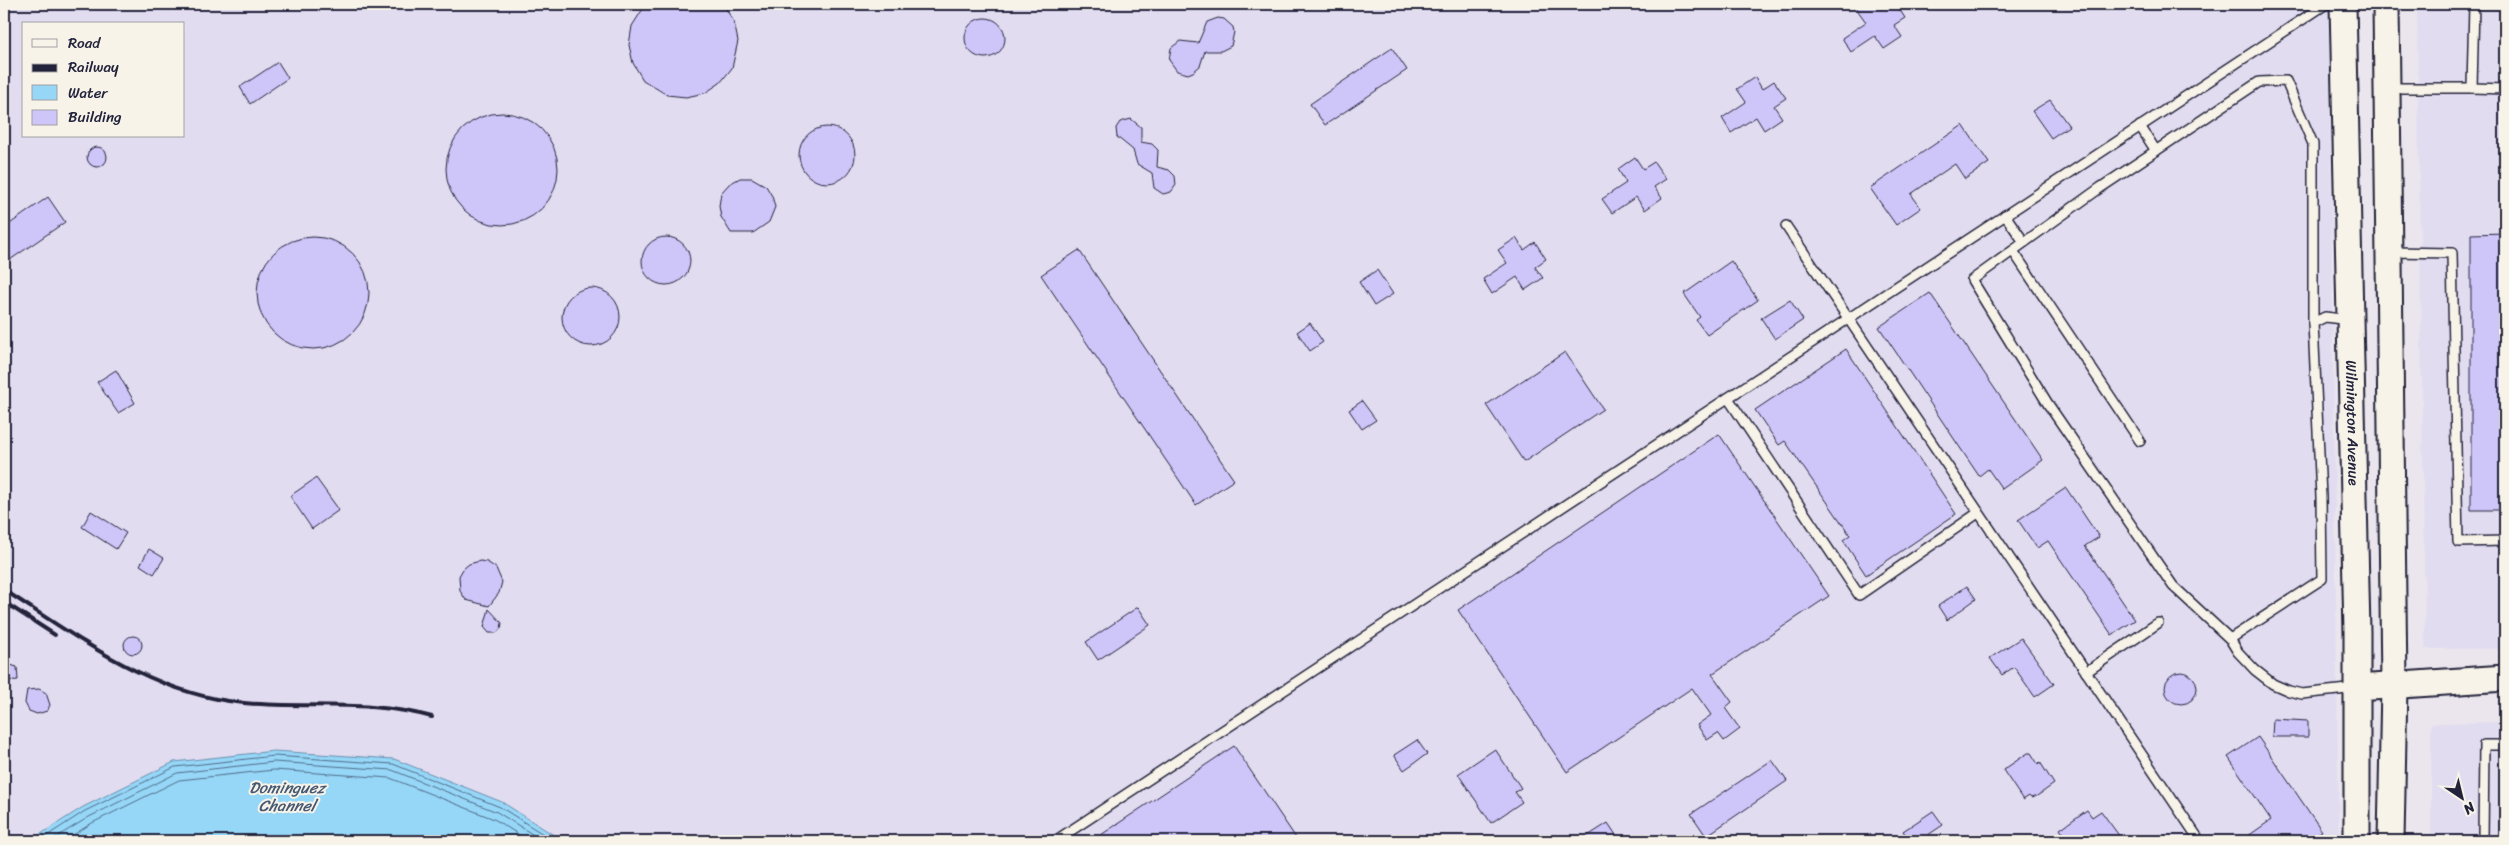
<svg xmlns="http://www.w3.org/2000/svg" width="2509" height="845" font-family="Sriracha,sans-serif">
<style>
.built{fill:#e2dcf1;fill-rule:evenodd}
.water{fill:#96d7f8;stroke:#688fac}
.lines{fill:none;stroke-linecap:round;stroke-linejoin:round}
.shore{stroke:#506a87;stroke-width:1}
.building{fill:#cec6f9;stroke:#22223b}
.lane-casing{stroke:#22223b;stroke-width:12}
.secondary-casing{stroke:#22223b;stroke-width:29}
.lane{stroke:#f7f3e8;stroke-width:9}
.secondary{stroke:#f7f3e8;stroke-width:25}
.rail{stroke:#22223b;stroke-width:4}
.labels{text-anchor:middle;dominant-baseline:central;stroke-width:4;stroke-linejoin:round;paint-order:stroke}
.street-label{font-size:15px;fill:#22223b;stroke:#f7f3e8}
.water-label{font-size:16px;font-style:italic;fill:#455874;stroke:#f7f3e8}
</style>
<rect width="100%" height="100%" fill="#ebe6ed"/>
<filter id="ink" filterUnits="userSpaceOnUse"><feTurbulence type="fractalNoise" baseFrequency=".02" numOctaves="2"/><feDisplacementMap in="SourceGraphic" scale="10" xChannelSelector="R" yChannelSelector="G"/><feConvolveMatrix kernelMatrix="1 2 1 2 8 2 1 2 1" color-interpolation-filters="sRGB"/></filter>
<g filter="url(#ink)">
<g class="built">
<path d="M4,4H2329L2339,841H4ZM24,24H184V136H24Z"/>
<path d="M2417,4H2505V649H2425Z"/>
<path d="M2505,722V841H2431V723Z"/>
</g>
<path class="water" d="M274,751L394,759L502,802L563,841H30L83,807L174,762Z"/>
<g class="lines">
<g class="shore">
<path d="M39,841L85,811L175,767L274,756L393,764L500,807L554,841"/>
<path d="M50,841L89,817L177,773L274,762L392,770L497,812L543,841"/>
<path d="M64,841L92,823L179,780L274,770L390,778L494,819L529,841"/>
</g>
</g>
<g class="building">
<path d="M646,4H723L734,22L738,41L732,68L720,83L705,93L686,97L667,95L643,80L633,63L629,45L632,26Z"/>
<path d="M1853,4H1896L1905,18L1894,25L1902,37L1884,49L1875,36L1851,52L1842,38L1866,22Z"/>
<circle cx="985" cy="38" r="20"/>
<path d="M1218,18L1224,19L1233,27L1234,32L1231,46L1221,51H1205L1200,66L1193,72L1188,74L1177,71L1169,60L1171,48L1180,41L1198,43L1207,22Z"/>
<path d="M1392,48L1407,70L1325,125L1310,104Z"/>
<path d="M278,62L288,78L250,104L240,87Z"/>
<path d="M1755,77L1762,89L1774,81L1786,98L1774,106L1782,118L1764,130L1756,117L1731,133L1722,118L1746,102L1737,89Z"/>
<path d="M2050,100L2069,126L2051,138L2032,111Z"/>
<circle cx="502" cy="169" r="56"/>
<path d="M1131,119L1141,127V142L1152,144L1158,150L1157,167L1169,170L1175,176L1176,185L1171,192L1163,194L1154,188L1152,173L1137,164L1133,150L1117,137L1116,128L1120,122Z"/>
<path d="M1963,125L1989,163L1965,179L1955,164L1911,194L1921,208L1896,225L1870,188Z"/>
<circle cx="827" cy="155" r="28"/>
<circle cx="97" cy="157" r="10"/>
<path d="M1635,157L1643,169L1654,162L1666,179L1654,187L1662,198L1645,210L1636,197L1612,213L1602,199L1626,183L1618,169Z"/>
<path d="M740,178H752L766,186L772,196L775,207L769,222L753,233H731L721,217L719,206L721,193L729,184Z"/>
<path d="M48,197L65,222L4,264V228Z"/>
<path d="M2505,233V510H2471V234Z"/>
<circle cx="666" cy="261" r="24"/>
<circle cx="313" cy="293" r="56"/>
<path d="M1516,238L1524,250L1535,242L1546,259L1535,267L1543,278L1525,290L1517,277L1492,294L1483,279L1507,263L1498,250Z"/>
<path d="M1079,250L1234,480L1196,505L1041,275Z"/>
<path d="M1731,261L1758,300L1707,335L1696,320L1700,317L1684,294Z"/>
<path d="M1377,270L1393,294L1374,306L1359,282Z"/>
<circle cx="591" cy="317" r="29"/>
<path d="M1930,293L2043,460L2002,489L1988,469L1979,476L1879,327Z"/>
<path d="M1790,300L1803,320L1775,339L1761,318Z"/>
<path d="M1310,323L1323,342L1310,351L1297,332Z"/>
<path d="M1846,349L1956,514L1866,575L1843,540L1850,535L1785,441L1779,445L1755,410Z"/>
<path d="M1565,352L1603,409L1524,462L1486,405Z"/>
<path d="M116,370L135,403L118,413L97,382Z"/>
<path d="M1362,401L1376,420L1362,429L1349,410Z"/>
<path d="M1719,434L1829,596L1712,674L1732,702L1725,708L1740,729L1724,741L1718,733L1707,740L1697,725L1711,715L1692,688L1567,772L1458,610Z"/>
<path d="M316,478L339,510L312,529L290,496Z"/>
<path d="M2066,488L2099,537L2085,546L2135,620L2112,635L2048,541L2037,548L2018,520Z"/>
<path d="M91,511L126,533L116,549L82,527Z"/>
<path d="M149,549L164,558L154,574L140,565Z"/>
<path d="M480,561L487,562L496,568L502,582L499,593L489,606L466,600L460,591L459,576L463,569L469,564Z"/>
<path d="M1967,586L1976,599L1947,620L1938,606Z"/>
<path d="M1138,607L1150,625L1098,660L1086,642Z"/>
<path d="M489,609L502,623L501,629L496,633H489L484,627Z"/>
<circle cx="133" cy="645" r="9"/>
<path d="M2021,638L2054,684L2035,697L2014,667L2002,675L1990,658Z"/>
<path d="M4,663L17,667L18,680L4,681Z"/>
<circle cx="2181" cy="688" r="16"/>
<path d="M39,689L46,693L50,705L47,711L37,714L29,711L25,703L27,690Z"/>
<path d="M2273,719L2308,721V737H2272Z"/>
<path d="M2258,737L2322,831L2306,841H2241L2271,820L2228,757Z"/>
<path d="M1417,740L1427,754L1404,770L1394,755Z"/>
<path d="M1234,746L1298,841H1092Z"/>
<path d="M1495,749L1521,788L1515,792L1522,802L1491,823L1458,774Z"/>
<path d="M2028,753H2031L2038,764L2040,762L2054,784L2037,796L2031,798L2029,796L2023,800L2003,770Z"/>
<path d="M1772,760L1787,781L1706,836L1691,814Z"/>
<path d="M2087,810L2092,817L2101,811L2123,841H2068L2060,829Z"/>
<path d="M1933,811L1943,825L1919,841H1910L1903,831Z"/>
<path d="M1608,823L1620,841H1580Z"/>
</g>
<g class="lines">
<g class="lane-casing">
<g id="lane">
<path d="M2389,88H2472L2474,4"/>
<path d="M2472,88L2505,89"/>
<path d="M2140,126L2156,151"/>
<path d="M2005,215L2024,242"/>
<path d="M1786,226L2200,841"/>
<path d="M2013,251L2140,441"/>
<path d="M2391,252L2452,253L2458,542L2505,541"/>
<path d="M2313,323V144L2286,81L2259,82L2100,188L1972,280L2048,404L2173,586L2230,639L2238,652L2255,670L2273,684L2289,691L2302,694L2356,688"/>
<path d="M1728,398L1859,595L1978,513"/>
<path d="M2230,639L2322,579L2321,497L2313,323L2325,317L2350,320"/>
<path d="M2086,672L2158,623"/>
<path d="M1055,841L2326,4"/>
<path d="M2483,841L2484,745H2505"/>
</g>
</g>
<g class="secondary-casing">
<g id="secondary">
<path id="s1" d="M2343,4L2357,632V841"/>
<path d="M2386,4L2394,685L2391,841"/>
<path d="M2357,688L2505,678"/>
</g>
</g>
<use href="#lane" class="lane"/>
<use href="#secondary" class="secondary"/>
<g class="rail">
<path d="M4,590C79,638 152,695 244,703C309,709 367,699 432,717"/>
<path d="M4,602L55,635"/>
</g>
</g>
</g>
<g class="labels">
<g class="street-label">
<text stroke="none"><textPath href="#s1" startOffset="419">Wilmington Avenue</textPath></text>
</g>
<g class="water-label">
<text x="287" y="787">Dominguez<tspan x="287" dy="18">Channel</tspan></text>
</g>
</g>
<rect width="2509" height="845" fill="none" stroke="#f7f3e8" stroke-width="20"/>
<rect x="10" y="10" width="2489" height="825" fill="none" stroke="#22223b" stroke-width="2" filter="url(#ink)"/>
<rect x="22" y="22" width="162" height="115" fill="#f7f3e8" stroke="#a29fa3"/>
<rect x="32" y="39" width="25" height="8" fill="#f7f3e8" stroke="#a29fa3"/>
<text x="68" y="48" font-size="15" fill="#22223b">Road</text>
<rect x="32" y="64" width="25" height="8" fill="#22223b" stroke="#a29fa3"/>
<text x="68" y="72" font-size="15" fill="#22223b">Railway</text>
<rect x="32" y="85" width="25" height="15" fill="#96d7f8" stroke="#a29fa3"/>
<text x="68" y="98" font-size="15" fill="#22223b">Water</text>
<rect x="32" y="110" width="25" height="15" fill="#cec6f9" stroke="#a29fa3"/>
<text x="68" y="122" font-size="15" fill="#22223b">Building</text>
<g transform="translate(2462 798) rotate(145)" stroke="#f7f3e8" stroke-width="4" paint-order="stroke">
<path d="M0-4L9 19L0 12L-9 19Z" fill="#22223b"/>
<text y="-8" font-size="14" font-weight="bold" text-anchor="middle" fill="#22223b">N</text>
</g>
</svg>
